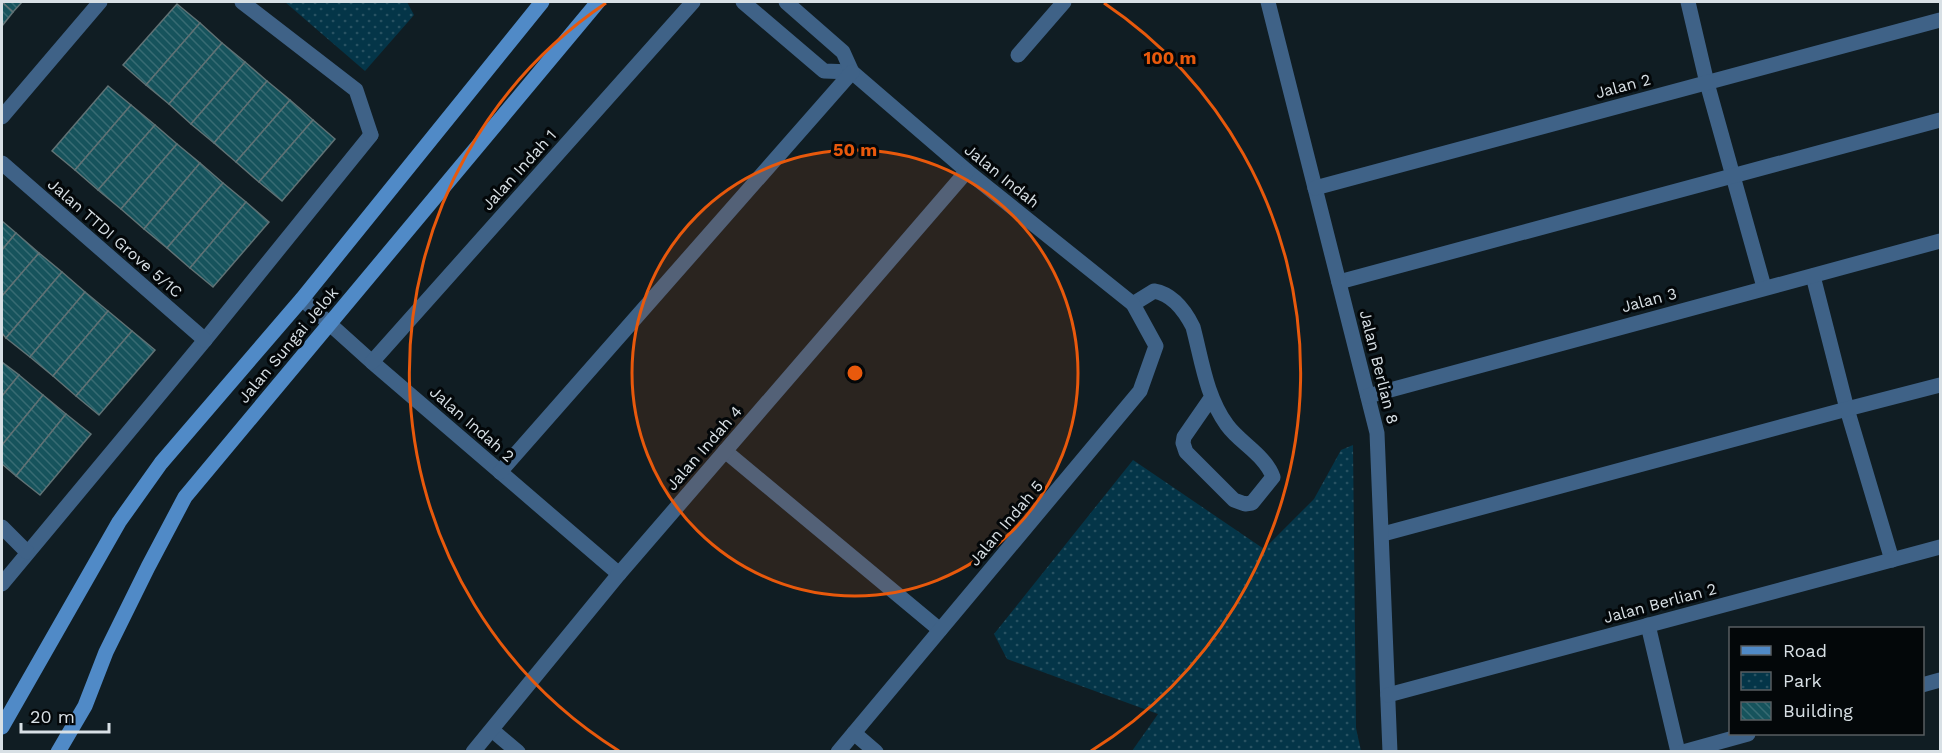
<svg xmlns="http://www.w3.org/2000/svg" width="1942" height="753" font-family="'Work Sans',sans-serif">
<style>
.park{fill:url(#park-dots)}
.building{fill:url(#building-back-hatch);stroke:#607275;stroke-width:1.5}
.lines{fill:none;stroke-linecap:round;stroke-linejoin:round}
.lane{stroke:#3f6287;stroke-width:15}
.street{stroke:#3f6287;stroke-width:15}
.secondary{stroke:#508ac7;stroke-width:15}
.ring{fill:none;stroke:#e8590c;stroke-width:3}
.labels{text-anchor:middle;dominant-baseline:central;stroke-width:6;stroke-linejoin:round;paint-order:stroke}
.street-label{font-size:16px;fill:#d8e0e5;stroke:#030709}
.centre{fill:#e8590c;stroke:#030709;stroke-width:3}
.ring-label{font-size:18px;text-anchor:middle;font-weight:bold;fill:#e8590c;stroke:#030709;stroke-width:6;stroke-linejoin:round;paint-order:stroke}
</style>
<defs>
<pattern id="park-dots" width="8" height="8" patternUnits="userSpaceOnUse" patternTransform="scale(1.5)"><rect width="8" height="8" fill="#043548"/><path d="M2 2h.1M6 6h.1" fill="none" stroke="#285262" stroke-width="1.8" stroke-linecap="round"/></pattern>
<pattern id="building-back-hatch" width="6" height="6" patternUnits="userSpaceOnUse" patternTransform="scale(1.5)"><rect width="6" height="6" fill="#16535c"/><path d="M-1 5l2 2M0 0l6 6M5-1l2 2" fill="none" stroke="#376b73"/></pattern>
</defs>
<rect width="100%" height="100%" fill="#101d23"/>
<g class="park">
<path d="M285,2H407L414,15L365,71Z"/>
<path d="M1353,445L1356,728L1361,751H1132L1158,714L1007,659L994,634L1133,460L1264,549L1314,499L1341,450Z"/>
</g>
<g class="building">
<path d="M2,2H22L13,12Z"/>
<path d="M2,2L13,12L2,26Z"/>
<path d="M177,4L200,23L146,85L123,65Z"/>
<path d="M200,23L222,43L169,104L146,85Z"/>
<path d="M222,43L245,62L191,124L169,104Z"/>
<path d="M245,62L267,81L214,143L191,124Z"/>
<path d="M267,81L290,100L236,162L214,143Z"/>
<path d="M108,86L131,105L75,170L52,151Z"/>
<path d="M290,100L313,120L259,182L236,162Z"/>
<path d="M131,105L155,125L98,190L75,170Z"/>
<path d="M313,120L335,139L282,201L259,182Z"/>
<path d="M155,125L177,144L121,209L98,190Z"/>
<path d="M177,144L200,163L144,229L121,209Z"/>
<path d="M200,163L223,183L167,248L144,229Z"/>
<path d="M223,183L246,202L190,268L167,248Z"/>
<path d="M246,202L269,222L213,287L190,268Z"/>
<path d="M2,221L16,233L2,250Z"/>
<path d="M16,233L39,253L2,296V250Z"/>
<path d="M39,253L62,272L6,338L2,333V296Z"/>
<path d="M62,272L85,292L30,357L6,338Z"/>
<path d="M85,292L108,311L53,376L30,357Z"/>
<path d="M108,311L132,331L76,396L53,376Z"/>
<path d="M132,331L155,350L99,415L76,396Z"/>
<path d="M2,362L19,375L2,396Z"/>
<path d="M19,375L43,395L2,445V396Z"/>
<path d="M43,395L66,414L16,476L2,464V445Z"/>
<path d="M66,414L91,434L40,495L16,476Z"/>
</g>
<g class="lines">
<g class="lane">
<path d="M1688,2L1707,83L1764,287"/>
<path d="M1813,276L1847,409L1892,560"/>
<path d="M1339,282L1940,120"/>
<path d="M1133,304L1154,291C1172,294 1185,311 1193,327C1202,361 1206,396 1227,425C1240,443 1265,455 1273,477L1252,503L1245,504L1234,500L1186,452L1183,443L1184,437L1211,398"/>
<path d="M725,451L940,630"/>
<path d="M1383,534L1847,409L1940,385"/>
<path d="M2,584L205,340L371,135"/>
<path d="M1648,625L1678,752"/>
<path d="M1922,685L1940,680"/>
<path d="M1683,752L1748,734"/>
</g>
<g class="street">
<path d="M242,2L356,90L371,135"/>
<path d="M743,2L824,71L852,72"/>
<path d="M786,2L843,52L852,72L967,171L1133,304L1156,346L1140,391L838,752"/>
<path d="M1268,2L1377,433L1390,752"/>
<path d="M1018,55L1064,2"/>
<path d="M2,117L100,2"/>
<path d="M2,163L205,340"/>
<path d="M1315,188L1940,20"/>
<path d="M302,299L372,362L619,574"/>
<path d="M372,362L693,2"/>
<path d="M1368,396L1940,241"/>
<path d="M500,472L852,72"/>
<path d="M2,527L27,552"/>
<path d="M1388,695L1940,547"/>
<path d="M492,730L518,752"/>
<path d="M854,733L876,752"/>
<path d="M473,752L619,574L967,171"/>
</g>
<g class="secondary">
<path d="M2,727L119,522L161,463L302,299L542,2"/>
<path d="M58,752L85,706L106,652L148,567L185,497L598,2"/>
</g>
</g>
<circle cx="855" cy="373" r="223" fill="#e8590c" fill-opacity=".12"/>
<g class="ring">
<circle cx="855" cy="373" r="223"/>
<path d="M619 751A446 446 0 0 1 606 3M1104 3A446 446 0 0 1 1091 751"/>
</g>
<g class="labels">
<g class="street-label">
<text transform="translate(1623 86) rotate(-15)">Jalan 2</text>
<text transform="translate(519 170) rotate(-48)">Jalan Indah 1</text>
<text transform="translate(1002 176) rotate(39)">Jalan Indah</text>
<text transform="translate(115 238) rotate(41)">Jalan TTDI Grove 5/1C</text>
<text transform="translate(1649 300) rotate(-15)">Jalan 3</text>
<text transform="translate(288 345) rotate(-50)">Jalan Sungai Jelok</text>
<text transform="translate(1379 367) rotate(76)">Jalan Berlian 8</text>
<text transform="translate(472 424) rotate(41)">Jalan Indah 2</text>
<text transform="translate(704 448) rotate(-49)">Jalan Indah 4</text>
<text transform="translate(1006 523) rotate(-50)">Jalan Indah 5</text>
<text transform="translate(1660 603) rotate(-15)">Jalan Berlian 2</text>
</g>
</g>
<circle cx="855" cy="373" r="9" class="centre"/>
<g class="ring-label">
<text x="1170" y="64">100 m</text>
<text x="855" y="156">50 m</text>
</g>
<rect width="1942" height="753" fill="none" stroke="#d8e0e5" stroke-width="6"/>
<rect x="1729" y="627" width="195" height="108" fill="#030709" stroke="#585e61" stroke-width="1.5"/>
<rect x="1741" y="646" width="30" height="9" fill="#508ac7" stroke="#585e61" stroke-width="1.5"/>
<text x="1783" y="657" font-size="18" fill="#d8e0e5">Road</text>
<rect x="1741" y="672" width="30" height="18" fill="url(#park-dots)" stroke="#585e61" stroke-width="1.5"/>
<text x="1783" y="687" font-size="18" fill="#d8e0e5">Park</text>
<rect x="1741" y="702" width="30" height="18" fill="url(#building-back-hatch)" stroke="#585e61" stroke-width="1.5"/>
<text x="1783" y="717" font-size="18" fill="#d8e0e5">Building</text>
<path d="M21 723v9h88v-9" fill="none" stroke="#d8e0e5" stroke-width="3"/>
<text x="30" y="723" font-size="18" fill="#d8e0e5" stroke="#030709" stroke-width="4.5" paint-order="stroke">20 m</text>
</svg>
